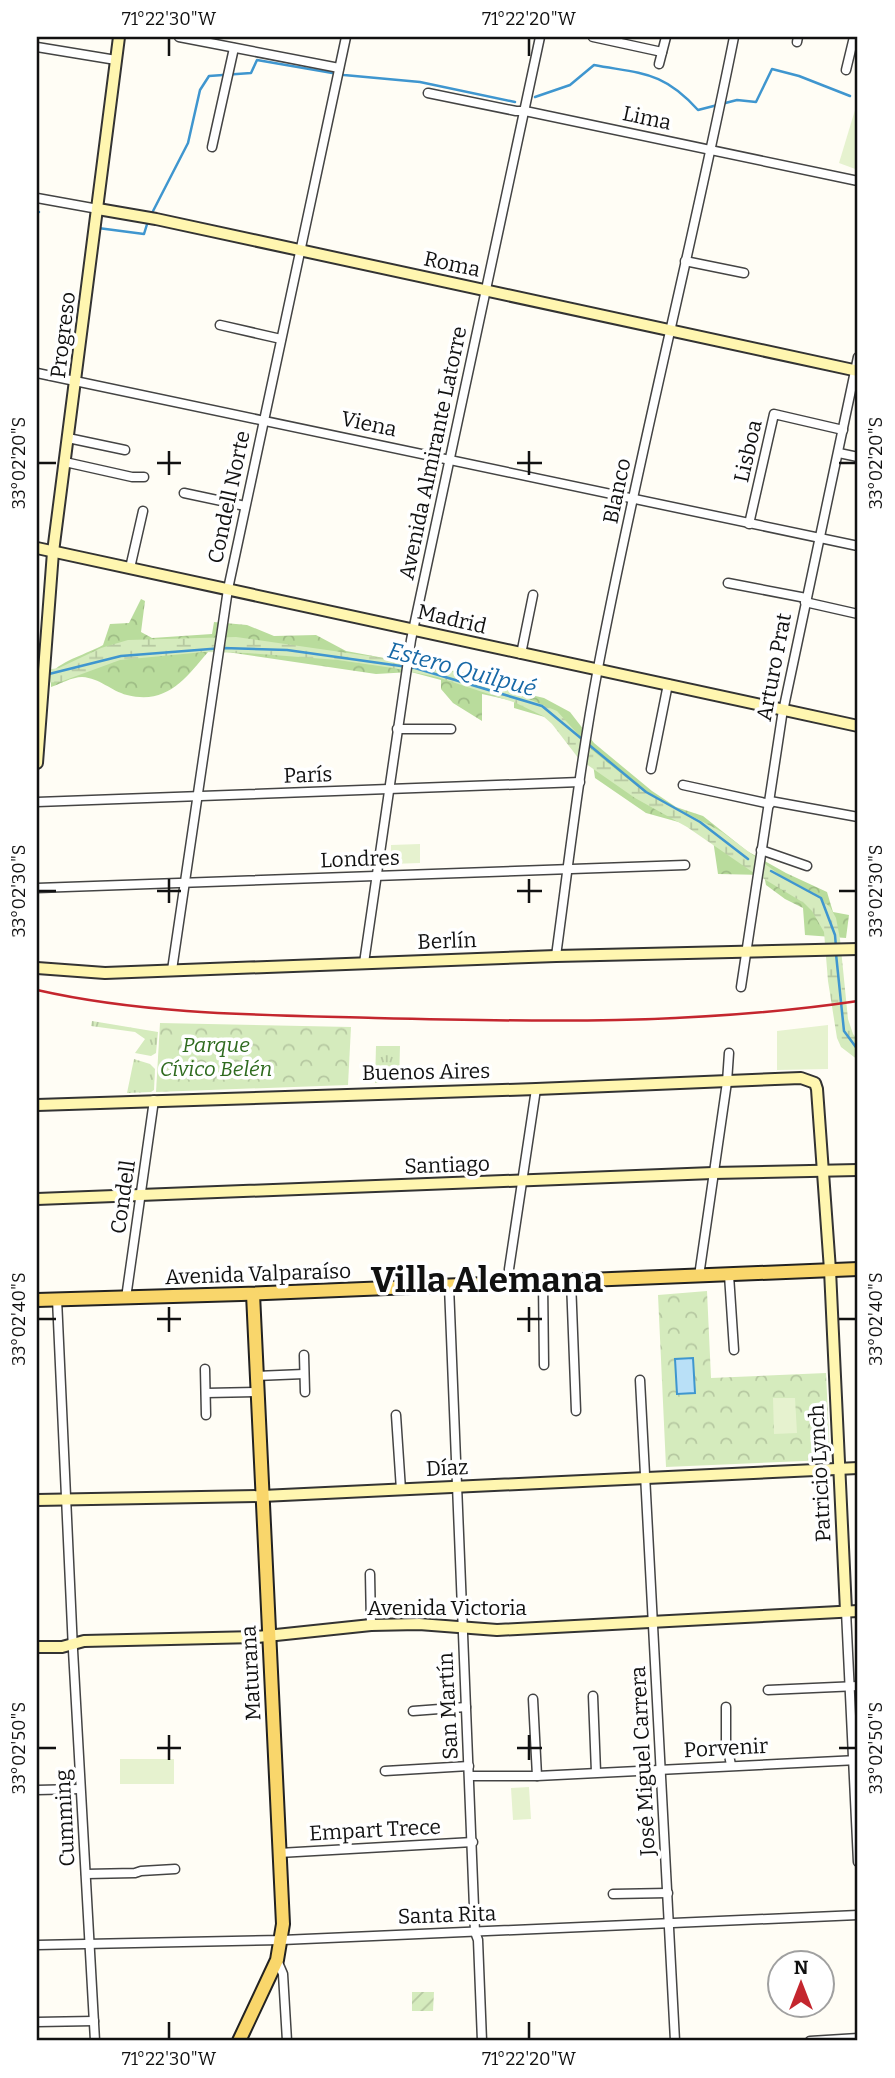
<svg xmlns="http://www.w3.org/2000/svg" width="895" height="2078" font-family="Bitter,serif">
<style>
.grass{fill:url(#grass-tufts)}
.forest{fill:url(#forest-crowns)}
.wetland{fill:url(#wetland-marsh)}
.park{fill:url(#park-crowns)}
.garden{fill:url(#garden-furrows)}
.pitch{fill:#e6f2cf}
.water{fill:#b9e0f7;stroke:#3f96cf;stroke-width:2}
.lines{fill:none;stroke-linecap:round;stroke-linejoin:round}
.stream{stroke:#3f96cf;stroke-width:2.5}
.street-casing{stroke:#444;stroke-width:11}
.secondary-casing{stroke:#333;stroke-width:14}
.primary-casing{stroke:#222;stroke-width:16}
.street{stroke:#fff;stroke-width:8}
.secondary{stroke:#fff6b0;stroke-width:10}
.primary{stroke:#f9d66b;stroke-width:12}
.rail{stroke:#c4262e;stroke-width:2.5}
.ticks{fill:none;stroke:#111;stroke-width:2.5}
.labels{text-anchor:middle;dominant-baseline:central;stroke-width:7;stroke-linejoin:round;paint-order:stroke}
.street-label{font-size:21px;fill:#111;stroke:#fff}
.park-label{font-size:21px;font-style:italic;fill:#2f6b1f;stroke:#fff}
.water-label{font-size:23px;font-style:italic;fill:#1768a6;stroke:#fff}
.town-label{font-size:35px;font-weight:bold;fill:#111;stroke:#fff}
.neatline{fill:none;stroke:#111;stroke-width:2.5}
.ticks-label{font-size:18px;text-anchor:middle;fill:#111}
</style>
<defs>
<pattern id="grass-tufts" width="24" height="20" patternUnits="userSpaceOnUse" patternTransform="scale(1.75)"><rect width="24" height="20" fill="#d5ebbd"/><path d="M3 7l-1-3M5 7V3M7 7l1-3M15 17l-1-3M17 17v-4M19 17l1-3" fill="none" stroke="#b6c8a1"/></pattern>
<pattern id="forest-crowns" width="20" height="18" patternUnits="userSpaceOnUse" patternTransform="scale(1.75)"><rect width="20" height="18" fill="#b9dc9c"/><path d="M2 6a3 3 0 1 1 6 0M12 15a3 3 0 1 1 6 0" fill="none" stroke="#9ebc85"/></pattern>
<pattern id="wetland-marsh" width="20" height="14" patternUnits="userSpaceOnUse" patternTransform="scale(1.75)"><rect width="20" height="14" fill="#d5ebbd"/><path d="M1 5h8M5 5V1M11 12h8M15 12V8" fill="none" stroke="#b6c8a1"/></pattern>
<pattern id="park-crowns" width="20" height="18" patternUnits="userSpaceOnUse" patternTransform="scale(1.75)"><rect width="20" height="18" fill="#d5ebbd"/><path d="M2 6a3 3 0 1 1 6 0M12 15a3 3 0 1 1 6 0" fill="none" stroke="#b6c8a1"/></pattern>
<pattern id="garden-furrows" width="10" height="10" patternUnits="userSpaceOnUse" patternTransform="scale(1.75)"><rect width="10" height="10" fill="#d5ebbd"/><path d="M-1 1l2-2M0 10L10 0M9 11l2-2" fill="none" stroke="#b6c8a1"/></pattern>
</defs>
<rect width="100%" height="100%" fill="#fffdf5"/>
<g class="grass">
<path d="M92,1021L158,1032L156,1053L151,1056L135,1053L145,1039L135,1032L91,1026Z"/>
<path d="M376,1046H400L399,1082L375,1083Z"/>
<path d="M134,1059L150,1064L155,1069L154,1090L151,1092L127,1093Z"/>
</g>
<path class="forest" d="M141,599L145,601L141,632L152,638L212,634L214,622L247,625L274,636L316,635L346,651L466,673L498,687L544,698L570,712L594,743L652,791L676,807L703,816L747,851L786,873L827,892L833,912L849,915L846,938L805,935L803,908L785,899L766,885L764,875L718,874L713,840L682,823L646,813L595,778L593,764L548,718L514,708V701L482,694V721L453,703L441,689V680L411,672L376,674L227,652H208C185,679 167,705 127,695C111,691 100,678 82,677C72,677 60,684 51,687V673C63,660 87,654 103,645L110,624L129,623Z"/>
<path class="wetland" d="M236,637L431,665L510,691L557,711L592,750L639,788L722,832L780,875L814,893L830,907L836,918L840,939L848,1019L853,1034L858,1040V1060L841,1047L837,1038L828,981L824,932L812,911L804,903L751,871L687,827L635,798L579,759L552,724L543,716L516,703L437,677L393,668L338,660L247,653L204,652L120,660L60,682L37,683V671L59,668L101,648L128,640Z"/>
<g class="park">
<path d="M160,1023L351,1027L348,1085L156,1092Z"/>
<path d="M707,1291L711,1378L826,1373L830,1457L828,1460L666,1467L658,1295Z"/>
</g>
<path class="garden" d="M412,1992H434L433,2011H412Z"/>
<g class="pitch">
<path d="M858,100V170L839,163Z"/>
<path d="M420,844V863L391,864V845Z"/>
<path d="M828,1025V1069L777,1070V1031Z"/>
<path d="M773,1398H795L797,1433L774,1434Z"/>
<rect x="120" y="1759" width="54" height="25"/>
<path d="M529,1787L531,1819L513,1820L511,1788Z"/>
</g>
<path class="water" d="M693,1358L695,1393L677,1394L675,1359Z"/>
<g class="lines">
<g class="stream">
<path d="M535,97L570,85L594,65C642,74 663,71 698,110L737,100L756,102L772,69L799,76L850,96"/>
<path d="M37,212H39"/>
<path d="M151,215L188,143L200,90L209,76L251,73L257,60L344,75L420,82L515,102"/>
<path d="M98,228L144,234L148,221"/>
<path d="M49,674L121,656L223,648L287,650L415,668L542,706L646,792L700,822L748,859"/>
<path d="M771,871L821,898L835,935L836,947"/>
<path d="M836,954L844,1031L858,1050"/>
</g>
<g class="street-casing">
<g id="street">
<path d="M179,37L339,68"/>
<path d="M593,37L662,52"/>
<path d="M797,42L798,37"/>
<path d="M37,47L116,60"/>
<path d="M659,64L666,37"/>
<path d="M846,70L854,37"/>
<path d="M428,93L516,111H525L858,181"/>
<path d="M212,147L234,48"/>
<path d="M37,198L98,209"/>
<path d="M685,261L744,273"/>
<path d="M220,325L281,339"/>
<path d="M37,373L858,546"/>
<path d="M68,438L125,450"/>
<path d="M839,453L858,457"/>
<path d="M65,462L132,477H144"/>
<path d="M184,493L245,506"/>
<path d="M749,524L774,414L843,430"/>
<path d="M130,568L143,511"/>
<path d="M728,583L806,598"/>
<path d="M805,602L858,614"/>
<path d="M521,654L533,595"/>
<path d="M397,729H451"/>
<path d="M651,769L668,684"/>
<path d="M683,785L770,804"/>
<path d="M770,801L858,817"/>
<path d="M37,802L580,782"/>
<path d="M761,850L807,866"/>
<path d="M37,888L685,865"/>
<path d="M556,956C569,860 580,764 598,668C638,457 692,248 734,37"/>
<path d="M364,963L411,640L540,37"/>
<path d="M172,970L228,589L346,37"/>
<path d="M741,987L782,716L858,357"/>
<path d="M729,1275L734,1350"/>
<path d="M699,1276L727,1082L729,1053"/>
<path d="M571,1281L576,1411"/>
<path d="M543,1282L544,1365"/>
<path d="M509,1283V1269L536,1089"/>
<path d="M449,1286L475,1932L478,1940L482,2041"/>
<path d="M126,1298L154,1100"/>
<path d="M57,1299L73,1650L95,2041"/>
<path d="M304,1355L305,1392"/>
<path d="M205,1369L206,1415"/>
<path d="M256,1376L304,1374"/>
<path d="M640,1380L675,2041"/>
<path d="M206,1393L256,1392"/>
<path d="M396,1415L401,1490"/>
<path d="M370,1574L371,1625"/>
<path d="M846,1611L858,1862"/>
<path d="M768,1690L858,1686"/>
<path d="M593,1696L596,1772"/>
<path d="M533,1699L537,1776"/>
<path d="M726,1707V1740L731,1765"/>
<path d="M413,1711L466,1707"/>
<path d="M385,1771L469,1766"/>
<path d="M470,1776H537L858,1760"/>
<path d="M37,1790L80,1789"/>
<path d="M279,1853L473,1842"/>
<path d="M86,1874L135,1873L141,1871L175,1869"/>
<path d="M613,1894L668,1893"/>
<path d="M37,1945L282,1940L858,1915"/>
<path d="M277,1960L283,1974L287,2041"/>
<path d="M37,2022L94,2021"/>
<path d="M810,2041L858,2038"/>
</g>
</g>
<g class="secondary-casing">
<g id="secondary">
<path d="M98,209L156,219L858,371"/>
<path d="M37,548L858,726"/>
<path d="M37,763L53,552L119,37"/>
<path d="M37,968L105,973L556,956L858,949"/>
<path d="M37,1105L536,1089L801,1078L815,1083L817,1089L830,1270L846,1611"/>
<path d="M37,1199L713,1173L858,1170"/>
<path d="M37,1500L262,1496L858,1468"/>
<path d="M37,1647H62L84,1641L257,1637L371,1625L419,1624L497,1630L858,1611"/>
</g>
</g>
<g class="primary-casing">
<g id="primary">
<path d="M37,1300L241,1294L858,1269"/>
<path d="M239,2041L277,1960L283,1924L253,1294"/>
</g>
</g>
<use href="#street" class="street"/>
<use href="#secondary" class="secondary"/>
<use href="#primary" class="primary"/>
<path class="rail" d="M37,990C147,1015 263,1015 375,1018C538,1022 696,1025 858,1001"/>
</g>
<path class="ticks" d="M169,38V56M529,38V56M169,451V475M529,451V475M38,463H56M157,463H181M517,463H542M839,463H856M169,879V903M529,879V903M38,891H56M157,891H181M517,891H542M839,891H856M169,1307V1332M529,1307V1332M38,1319H56M157,1319H181M517,1319H542M839,1319H856M169,1735V1760M529,1735V1760M38,1748H56M157,1748H181M517,1748H542M839,1748H856M169,2022V2039M529,2022V2039"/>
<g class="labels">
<g class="street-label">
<text transform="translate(647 118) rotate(12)">Lima</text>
<text transform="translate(452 264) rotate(12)">Roma</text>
<text transform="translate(63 335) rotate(-83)">Progreso</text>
<text transform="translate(369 424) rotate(12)">Viena</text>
<text transform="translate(748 451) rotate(-77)">Lisboa</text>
<text transform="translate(433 453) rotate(-78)">Avenida Almirante Latorre</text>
<text transform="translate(617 491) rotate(-78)">Blanco</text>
<text transform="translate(229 497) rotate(-78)">Condell Norte</text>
<text transform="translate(452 619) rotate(13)">Madrid</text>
<text transform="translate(774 667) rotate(-79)">Arturo Prat</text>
<text transform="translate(308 775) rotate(-2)">París</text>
<text transform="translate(360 859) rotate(-2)">Londres</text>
<text transform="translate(447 941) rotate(-2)">Berlín</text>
<text transform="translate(426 1072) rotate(-1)">Buenos Aires</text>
<text transform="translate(447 1165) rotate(-2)">Santiago</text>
<text transform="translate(123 1197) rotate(-82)">Condell</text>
<text transform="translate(258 1274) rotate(-2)">Avenida Valparaíso</text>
<text transform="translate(447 1468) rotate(-3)">Díaz</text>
<text transform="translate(820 1473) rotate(-93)">Patricio Lynch</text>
<text x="447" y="1608">Avenida Victoria</text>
<text transform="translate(251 1673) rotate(-93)">Maturana</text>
<text transform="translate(448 1706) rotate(-93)">San Martín</text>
<text transform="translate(726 1748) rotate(-3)">Porvenir</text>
<text transform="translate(643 1761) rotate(-93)">José Miguel Carrera</text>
<text transform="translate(65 1818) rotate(-93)">Cumming</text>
<text transform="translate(375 1830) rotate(-3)">Empart Trece</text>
<text transform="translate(447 1915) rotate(-2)">Santa Rita</text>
</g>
<g class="park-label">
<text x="216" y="1045">Parque<tspan x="216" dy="24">Cívico Belén</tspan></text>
</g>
<g class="water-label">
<text transform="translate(462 669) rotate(15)">Estero Quilpué</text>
</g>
<g class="town-label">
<text x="487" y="1280">Villa Alemana</text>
</g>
</g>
<rect width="895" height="2078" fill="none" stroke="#ffffff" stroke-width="77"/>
<g transform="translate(801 1984)"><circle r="33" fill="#ffffff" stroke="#a0a0a0" stroke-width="2"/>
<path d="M0-5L12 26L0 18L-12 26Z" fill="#c4262e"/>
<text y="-10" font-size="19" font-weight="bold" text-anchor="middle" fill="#111111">N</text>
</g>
<rect x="38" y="38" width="818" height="2001" class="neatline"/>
<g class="ticks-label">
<text x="169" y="25">71°22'30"W</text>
<text x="529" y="25">71°22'20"W</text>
<text transform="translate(19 463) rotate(-90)" y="6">33°02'20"S</text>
<text transform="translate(876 463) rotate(-90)" y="6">33°02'20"S</text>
<text transform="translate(19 891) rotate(-90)" y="6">33°02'30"S</text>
<text transform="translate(876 891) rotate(-90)" y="6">33°02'30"S</text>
<text transform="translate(19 1319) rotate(-90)" y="6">33°02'40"S</text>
<text transform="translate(876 1319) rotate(-90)" y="6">33°02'40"S</text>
<text transform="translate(19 1748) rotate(-90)" y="6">33°02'50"S</text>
<text transform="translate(876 1748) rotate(-90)" y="6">33°02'50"S</text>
<text x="169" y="2065">71°22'30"W</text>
<text x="529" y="2065">71°22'20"W</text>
</g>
</svg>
